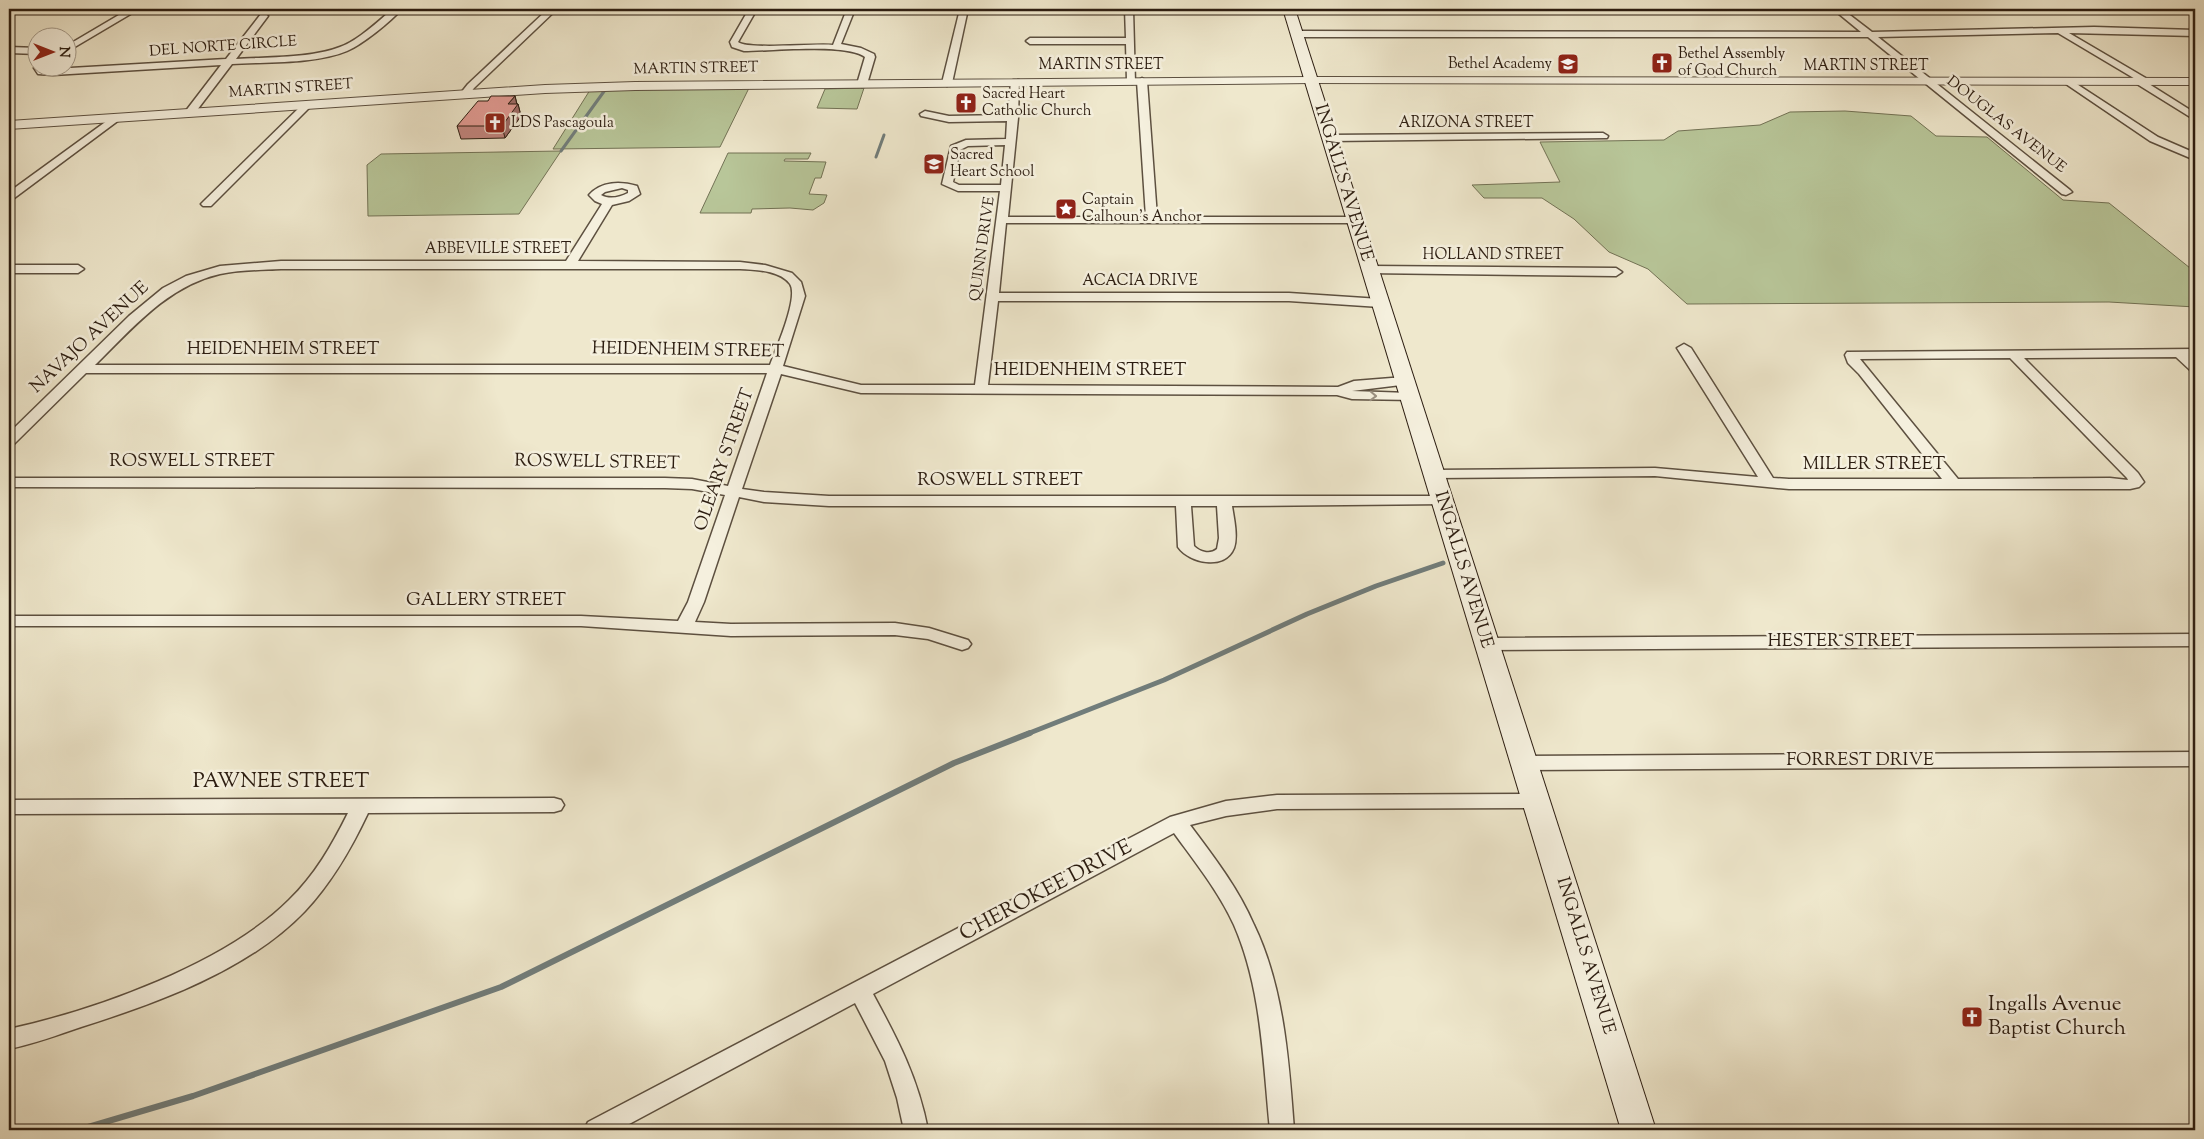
<svg xmlns="http://www.w3.org/2000/svg" width="2204" height="1139" font-family="'Sorts Mill Goudy',serif">
<style>
.green{fill:#b8c699;stroke:#727255}
.lines{fill:none;stroke-linecap:round;stroke-linejoin:round}
.stream-far2{stroke:#717d7b;stroke-width:3}
.stream-far1{stroke:#717d7b;stroke-width:5}
.stream{stroke:#717d7b;stroke-width:6}
.minor-casing{stroke:#5d5040;stroke-width:3}
.tertiary-casing{stroke:#5d5040;stroke-width:2}
.secondary-casing{stroke:#2c1d11;stroke-width:2}
.minor{fill:#f5f0de;fill-rule:evenodd}
.tertiary{fill:#f5f0de;fill-rule:evenodd}
.secondary{fill:#f5f0de;fill-rule:evenodd}
.wall{fill:#c3857f;stroke:#2c1d11}
.shaded-wall{fill:#9f6c68;stroke:#2c1d11}
.building{fill:#e39b94;stroke:#2c1d11}
.oneway{stroke:#9b9182}
.labels{text-anchor:middle;dominant-baseline:central;stroke-width:5;stroke-linejoin:round;paint-order:stroke}
.far-street-label{font-size:15px;fill:#2c1d11;stroke:#f5f0de}
.far-poi-label{font-size:15px;fill:#2c1d11;stroke:#f5f0de;text-anchor:start}
.street-label{font-size:18px;fill:#2c1d11;stroke:#f5f0de}
.near-street-label{font-size:21px;fill:#2c1d11;stroke:#f5f0de}
.near-poi-label{font-size:21px;fill:#2c1d11;stroke:#f5f0de;text-anchor:start}
</style>
<rect width="100%" height="100%" fill="#efe8cd"/>
<filter id="stains"><feTurbulence type="fractalNoise" baseFrequency=".004" numOctaves="4"/><feColorMatrix values="0 0 0 0 .2 0 0 0 0 .09 0 0 0 0 .02 0 0 0 .5 -.17"/></filter>
<radialGradient id="worn" r=".72"><stop offset=".6" stop-color="#630" stop-opacity="0"/><stop offset="1" stop-color="#630" stop-opacity=".3"/></radialGradient>
<g class="green">
<path d="M749,88L720,147L553,149L590,90Z"/>
<path d="M864,88L857,109L817,108L825,89Z"/>
<path d="M1845,111L1911,116L1936,136L1987,137L2063,200L2109,203L2195,272V307L2109,302L1687,304L1648,269L1609,252L1574,219L1542,198H1484L1472,185L1560,182L1540,142L1664,140L1678,131L1760,125L1790,112Z"/>
<path d="M561,151L519,214L368,216L367,165L381,154Z"/>
<path d="M728,153H811L808,159H785L784,161L826,162L821,178H815L809,194L827,195L824,203L813,210L790,208L752,209L751,213H700Z"/>
</g>
<g class="lines">
<g class="stream-far2">
<path d="M561,151L605,90"/>
<path d="M876,157L884,135"/>
</g>
<path class="stream-far1" d="M1027,734L1164,680L1307,614L1376,586L1443,563"/>
<path class="stream" d="M78,1130L193,1096L501,987L954,763L1030,733"/>
<g class="minor-casing">
<g id="minor">
<path d="M129,9H139L68,51V45Z"/>
<path d="M393,9H402C390,22 363,44 347,51C317,64 264,62 232,64L194,114L190,115L185,112L221,65L53,75L38,74L34,68L38,66V68L53,69L226,59L261,14L264,13L268,16L236,59C266,57 313,58 340,47C359,40 377,22 393,9Z"/>
<path d="M548,9H557L474,88L468,96H462L460,94L468,84Z"/>
<path d="M749,9H757L738,42C749,50 814,43 833,45L847,9H855L841,44L861,48L874,54L875,57L867,84L862,87L857,84L865,57C847,43 770,51 744,51L732,47L730,42Z"/>
<path d="M960,9H968L952,83L947,86L942,83Z"/>
<path d="M1125,9H1133L1135,83L1132,84L1127,81L1126,44H1030L1026,41L1030,38H1126Z"/>
<path d="M1833,9H1842L1872,32L2094,27L2195,30V36L2069,33L2149,80V84L2195,113V120L2137,84V80L2058,33L1878,37L2070,190L2072,192L2066,195L2062,194L1868,37H1296L1292,34L1296,31L1861,32Z"/>
<path d="M9,47L38,48V54L9,53Z"/>
<path d="M1142,78L1147,81L1157,217H1355L1361,220L1355,223H1006L999,293H1289L1380,299L1386,303L1380,307L1289,301H998L988,385L1338,387L1354,381L1404,377L1409,378L1411,381L1409,384L1352,391L1409,393L1416,397L1414,400L1352,399L1337,395L861,393L781,374L742,489L764,492L829,496H1442L1447,498L1450,501L1447,504L1232,506C1234,519 1238,536 1234,548C1225,571 1189,563 1178,547L1176,506H829L764,502L739,497L704,602L695,622L731,624L895,623L929,628L968,640L971,644L968,648L962,650L928,639L895,635L731,636L581,626H9V616H581L678,621L688,602L725,495L692,489L665,488L9,487V478H665L692,479L728,486L767,373H86L14,444L9,445V433L129,316L163,288L186,276L220,266L281,261H566L602,204L595,201L589,195C601,181 621,181 637,186L640,194L629,201L612,205L578,261L740,262L765,265L792,273L801,282L805,296L783,366L861,385H975L1000,191H958L942,184L951,146L966,140L1006,139L1007,121L949,122L921,116L920,114L925,111L949,116L1008,115L1011,82L1013,80H1019L1018,118L1008,217H1146L1137,81ZM1005,145L1001,185H959L953,182L960,150L968,146ZM622,188L628,190V193C620,197 610,200 601,195L605,192ZM281,269H740C755,270 780,270 790,284C799,297 776,349 770,365H95C132,329 167,286 220,274C239,270 261,270 281,269ZM1191,506H1217L1219,538L1217,549C1210,555 1200,552 1194,546Z"/>
<path d="M2069,79L2158,137L2195,153V160L2150,141L2066,84L2064,82Z"/>
<path d="M307,102L310,103V107L211,206H203L201,204L203,202L304,103Z"/>
<path d="M115,115L119,116V120L13,199L9,200V192Z"/>
<path d="M1603,133L1608,136L1607,138L1329,141L1324,138L1329,135Z"/>
<path d="M9,265H78L84,269L78,273H9Z"/>
<path d="M1370,266L1616,268L1622,272L1616,276L1366,273L1364,270L1366,267Z"/>
<path d="M1684,344L1691,348L1773,478L1789,479H1942L1859,374L1848,363L1845,355L1847,352L2195,349V357H2192L2195,360V371L2190,370L2176,357L2024,358L2138,473L2144,482L2139,487L2130,489H1789L1655,476L1434,478L1429,477L1427,474L1429,471L1434,470L1655,468L1758,477L1677,348ZM2010,358L2127,478L2128,480L2110,478L1958,479L1860,359Z"/>
<path d="M2195,634V646L1487,650L1481,648L1478,644L1481,640L1487,638Z"/>
<path d="M2195,752V766L1524,770L1517,768L1515,763L1517,758L1524,756Z"/>
<path d="M1536,794L1543,796L1546,801L1543,806L1536,808L1277,809L1226,816L1190,825C1214,857 1238,888 1254,925C1284,987 1289,1062 1294,1130H1270C1263,1062 1262,989 1234,925C1219,892 1195,862 1174,833L873,994C898,1040 918,1078 928,1130H904L897,1098L885,1061L855,1003L618,1130H584L588,1122L1170,817L1226,801L1277,795Z"/>
<path d="M554,798L561,800L564,805L561,810L554,812L368,813C351,849 332,882 305,911C249,970 157,1003 81,1027C58,1035 33,1044 9,1049V1029C96,1010 225,964 289,900C315,875 332,845 348,813L9,814V800Z"/>
</g>
</g>
<g class="tertiary-casing">
<path id="tertiary" d="M1311,77L2195,78V85L1311,83L635,90L545,93L9,129V121L545,85L635,82Z"/>
</g>
<g class="secondary-casing">
<path id="secondary" d="M1283,9H1295L1656,1130H1621Z"/>
</g>
<use href="#minor" class="minor"/>
<use href="#tertiary" class="tertiary"/>
<use href="#secondary" class="secondary"/>
</g>
<path class="wall" d="M515,96L517,104H518L521,116L505,138L461,139L457,126L488,101Z"/>
<path class="shaded-wall" d="M515,96L517,105L518,104L521,116L505,138L502,126L508,104Z"/>
<path class="building" d="M491,96H515L508,104H518L502,126H457L478,101H488Z"/>
<defs><path id="oneway-chevron" d="M-2-3.5L2.5 0L-2 3.5" fill="none" stroke-width="1.6" stroke-linecap="round" stroke-linejoin="round" transform="scale(1.25)"/></defs>
<use class="oneway" href="#oneway-chevron" transform="translate(1373 396) rotate(2)"/>
<defs>
<g id="church-square" transform="scale(1.125)"><rect x="-9" y="-9" width="18" height="18" rx="4" fill="#8f2418" stroke="#f5f0de"/><path d="M-1.2-6h2.4v3.5h3.3v2.4h-3.3V6h-2.4V-.1h-3.3v-2.4h3.3Z" fill="#fff"/></g>
<g id="school-square" transform="scale(1.125)"><rect x="-9" y="-9" width="18" height="18" rx="4" fill="#8f2418" stroke="#f5f0de"/><path d="M0-5L7-2L0 1L-7-2ZM-4 1L0 2.5L4 1V4Q0 6-4 4Z" fill="#fff"/></g>
<g id="sight-square" transform="scale(1.125)"><rect x="-9" y="-9" width="18" height="18" rx="4" fill="#8f2418" stroke="#f5f0de"/><path d="M0-6L1.8-2.2L6-1.7L2.9 1.2L3.7 5.4L0 3.3L-3.7 5.4L-2.9 1.2L-6-1.7L-1.8-2.2Z" fill="#fff"/></g>
</defs>
<g fill-rule="evenodd">
<use href="#church-square" x="1662" y="63"/>
<use href="#school-square" x="1568" y="64"/>
<use href="#church-square" x="966" y="103"/>
<use href="#church-square" x="495" y="123"/>
<use href="#school-square" x="934" y="164"/>
<use href="#sight-square" x="1066" y="209"/>
<use href="#church-square" x="1972" y="1017"/>
</g>
<g class="labels">
<g class="far-street-label">
<text transform="translate(223 47) rotate(-4)">DEL NORTE CIRCLE</text>
<text x="1101" y="65">MARTIN STREET</text>
<text x="1866" y="66">MARTIN STREET</text>
<text transform="translate(696 69) rotate(-1)">MARTIN STREET</text>
<text transform="translate(291 89) rotate(-4)">MARTIN STREET</text>
<text x="1466" y="123">ARIZONA STREET</text>
<text transform="translate(2006 125) rotate(38)">DOUGLAS AVENUE</text>
<text x="498" y="249">ABBEVILLE STREET</text>
<text transform="translate(983 249) rotate(-82)">QUINN DRIVE</text>
<text x="1493" y="255">HOLLAND STREET</text>
<text x="1140" y="281">ACACIA DRIVE</text>
</g>
<g class="far-poi-label">
<text x="1678" y="54">Bethel Assembly<tspan x="1678" dy="17">of God Church</tspan></text>
<text x="1552" y="64" text-anchor="end">Bethel Academy</text>
<text x="982" y="94">Sacred Heart<tspan x="982" dy="17">Catholic Church</tspan></text>
<text x="511" y="123">LDS Pascagoula</text>
<text x="950" y="155">Sacred<tspan x="950" dy="17">Heart School</tspan></text>
<text x="1082" y="200">Captain<tspan x="1082" dy="17">Calhoun's Anchor</tspan></text>
</g>
<g class="street-label">
<text transform="translate(1343 183) rotate(73)">INGALLS AVENUE</text>
<text transform="translate(90 338) rotate(-43)">NAVAJO AVENUE</text>
<text x="283" y="350">HEIDENHEIM STREET</text>
<text transform="translate(688 351) rotate(1)">HEIDENHEIM STREET</text>
<text x="1090" y="371">HEIDENHEIM STREET</text>
<text transform="translate(725 460) rotate(-71)">OLEARY STREET</text>
<text x="192" y="462">ROSWELL STREET</text>
<text transform="translate(597 463) rotate(1)">ROSWELL STREET</text>
<text x="1874" y="465">MILLER STREET</text>
<text x="1000" y="481">ROSWELL STREET</text>
<text transform="translate(1463 570) rotate(73)">INGALLS AVENUE</text>
<text x="486" y="601">GALLERY STREET</text>
<text x="1841" y="642">HESTER STREET</text>
<text x="1860" y="761">FORREST DRIVE</text>
<text transform="translate(1585 956) rotate(73)">INGALLS AVENUE</text>
</g>
<g class="near-street-label">
<text x="281" y="782">PAWNEE STREET</text>
<text transform="translate(1046 891) rotate(-28)">CHEROKEE DRIVE</text>
</g>
<g class="near-poi-label">
<text x="1988" y="1005">Ingalls Avenue<tspan x="1988" dy="24">Baptist Church</tspan></text>
</g>
</g>
<rect width="2204" height="1139" fill="none" stroke="#efe8cd" stroke-width="30"/>
<rect x="10" y="10" width="2184" height="1119" fill="none" stroke="#2c1d11" stroke-width="2.5"/>
<rect x="15" y="15" width="2174" height="1109" fill="none" stroke="#2c1d11"/>
<g transform="translate(52 52) rotate(90)"><circle r="24" fill="#f5f0de" stroke="#a59c8c"/>
<path d="M0-4L9 19L0 12L-9 19Z" fill="#8f2418"/>
<text y="-8" font-size="14" font-weight="bold" text-anchor="middle" fill="#2c1d11">N</text>
</g>
<rect width="100%" height="100%" filter="url(#stains)"/>
<rect width="100%" height="100%" fill="url(#worn)"/>
</svg>
